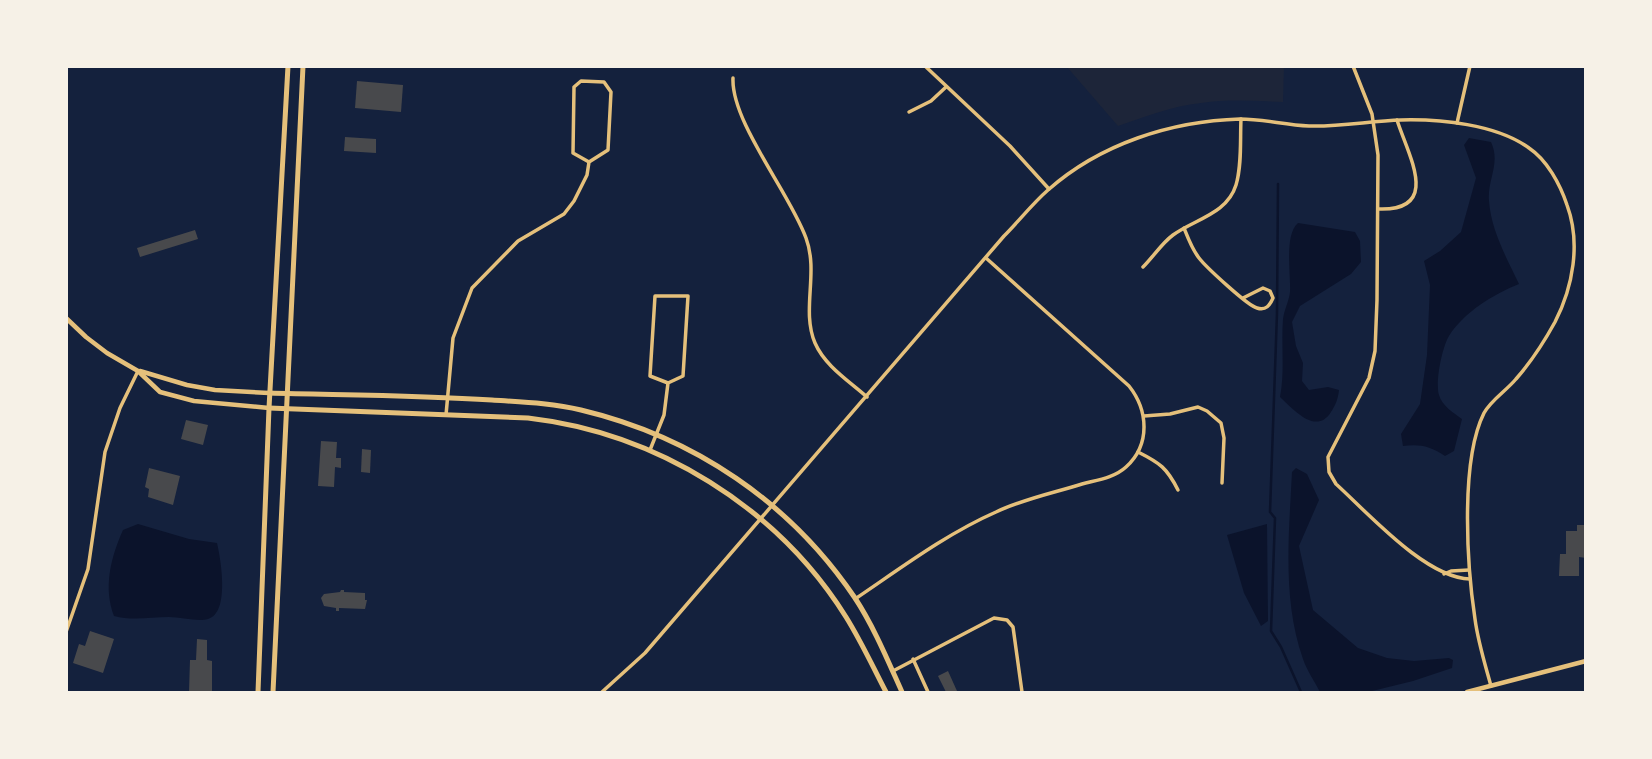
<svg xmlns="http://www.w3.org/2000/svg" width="1652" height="759" font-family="'Roboto Condensed',sans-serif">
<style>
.green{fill:#1d2539}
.water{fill:#0b132b}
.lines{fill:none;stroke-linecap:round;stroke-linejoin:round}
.stream{stroke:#0b132b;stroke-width:2.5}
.building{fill:#48494c}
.minor{stroke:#e5c07b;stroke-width:3.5}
.tertiary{stroke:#e5c07b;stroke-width:4.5}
.secondary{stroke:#e5c07b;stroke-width:5}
</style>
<rect width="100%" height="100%" fill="#14213d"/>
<path class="green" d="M1067,67H1284L1283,102C1256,101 1228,99 1201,103C1172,106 1145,117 1118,126Z"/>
<g class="water">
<path d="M1469,138L1491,142C1501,163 1487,180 1489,201C1491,230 1507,259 1519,284C1494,294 1464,312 1449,336C1442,347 1435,383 1439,395C1442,406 1454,413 1462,419L1454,451L1445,456C1430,446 1420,444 1403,446L1401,434L1420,404L1427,355L1430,285L1424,261L1440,251L1461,232L1476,178L1464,145Z"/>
<path d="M1298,223L1355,232L1360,241L1361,262L1351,274L1300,306L1292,322L1296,346L1303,363L1302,381L1309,390L1328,387L1339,390C1338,399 1336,404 1331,412C1316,436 1293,409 1280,397C1285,371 1281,346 1283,319C1284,310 1289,301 1290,292C1291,274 1284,235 1298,223Z"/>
<path d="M1296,468L1307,474L1319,500L1299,546L1313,610L1358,648L1387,658L1414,661L1449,658L1453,660L1452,668L1413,681L1368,692H1320C1315,682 1307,671 1303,659C1282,599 1289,534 1292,472Z"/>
<path d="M138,524L189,539L217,543C221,560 230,613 208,619C198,622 181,617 169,617C151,617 132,621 114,616C103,587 111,557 123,530Z"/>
<path d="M1267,524L1268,621L1261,626L1244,593L1227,535Z"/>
</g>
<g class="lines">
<path class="stream" d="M1278,184L1277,313L1270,512L1275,518L1271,631L1281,647L1301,692"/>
</g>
<g class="building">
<path d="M357,81L403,85L401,112L355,108Z"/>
<path d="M345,137L376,139V153L344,151Z"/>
<path d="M195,230L198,239L140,257L137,248Z"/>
<path d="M186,420L208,425L203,445L181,439Z"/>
<path d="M321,441L337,442L336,458H341V468L335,467L334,487L318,486Z"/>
<path d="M362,449L371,450L370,473L361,472Z"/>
<path d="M149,468L180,476L173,505L148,497L149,489L145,487Z"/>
<path d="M1577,525H1586V558L1579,557V576H1559L1560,554H1566V531H1577Z"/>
<path d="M341,590H344V592L365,593V600H367L365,609L339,608V611H336V608L324,606L321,598L324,594L340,592Z"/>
<path d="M90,631L114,639L103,673L73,663L79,644L85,646Z"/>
<path d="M197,639L207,640V660L212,661V692H189L190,660H196Z"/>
<path d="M948,671L957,691L954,692H946L938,676Z"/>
</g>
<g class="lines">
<g class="minor">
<path d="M925,66L1010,146L1049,189"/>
<path d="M1353,66L1372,114L1378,155L1377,300L1375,351L1369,378L1328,457L1329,472L1336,484C1369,514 1426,578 1470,579"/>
<path d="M733,78C731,122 790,193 806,238C819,273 801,310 815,343C825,366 849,381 867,397"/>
<path d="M909,112L931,101L946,87"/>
<path d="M1457,123L1470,66"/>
<path d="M1379,209C1442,211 1408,155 1397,120"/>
<path d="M1184,228C1188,238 1192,249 1199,258C1206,267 1248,306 1257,308C1266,311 1270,305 1273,298L1270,291L1263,288L1243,298"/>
<path d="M1143,267C1153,257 1162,243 1173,235C1195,219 1227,214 1236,185C1242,165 1240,140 1241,119"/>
<path d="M446,415L453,338L472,288L518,241L564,214L574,201L587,175L589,162L573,153L574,87L581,81L604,82L611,92L608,150L589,162"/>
<path d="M1144,416L1170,414L1198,407L1207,411L1221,423L1224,438L1222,483"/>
<path d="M650,450L664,415L668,383L683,376L688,296H655L650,376L668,383"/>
<path d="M1138,452C1160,463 1167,468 1178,490"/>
<path d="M1444,574L1451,571L1469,570"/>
<path d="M855,599C901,568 946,534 996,512C1023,499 1053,493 1082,484C1097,480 1114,478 1126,467C1151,444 1148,410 1129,386L986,258"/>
<path d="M66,632L88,569L105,452L120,408L138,371"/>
<path d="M913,659L928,692"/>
<path d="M893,671L994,618L1007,620L1013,627L1022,692"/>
<path d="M602,692L645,653L1004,236C1019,221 1032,204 1048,190C1100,144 1171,121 1240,119C1263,119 1285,125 1309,126C1340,127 1370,121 1401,120C1440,119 1496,124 1529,148C1547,160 1560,184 1567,205C1581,243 1573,287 1555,322C1544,342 1531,362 1516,379C1506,391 1491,400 1484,413C1460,461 1467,566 1475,619C1478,642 1485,664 1491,686"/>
</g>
<g class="tertiary">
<path d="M66,318L86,337L107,353L138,371L160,392L194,401L269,408"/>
<path d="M140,371L187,385L215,390L269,393"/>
<path d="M1467,692L1586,661"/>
</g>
<g class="secondary">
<path d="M269,393C344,395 418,395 492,400C522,402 552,403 581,410C694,437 790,502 855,598C874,627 888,661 902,692"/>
<path d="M269,408L528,418C657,433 777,507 846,617C861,641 873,667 886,692"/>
<path d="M258,692L269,408L288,66"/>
<path d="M273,692L303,66"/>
</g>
</g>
<rect width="1652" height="759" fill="none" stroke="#f6f1e7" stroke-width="136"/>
</svg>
